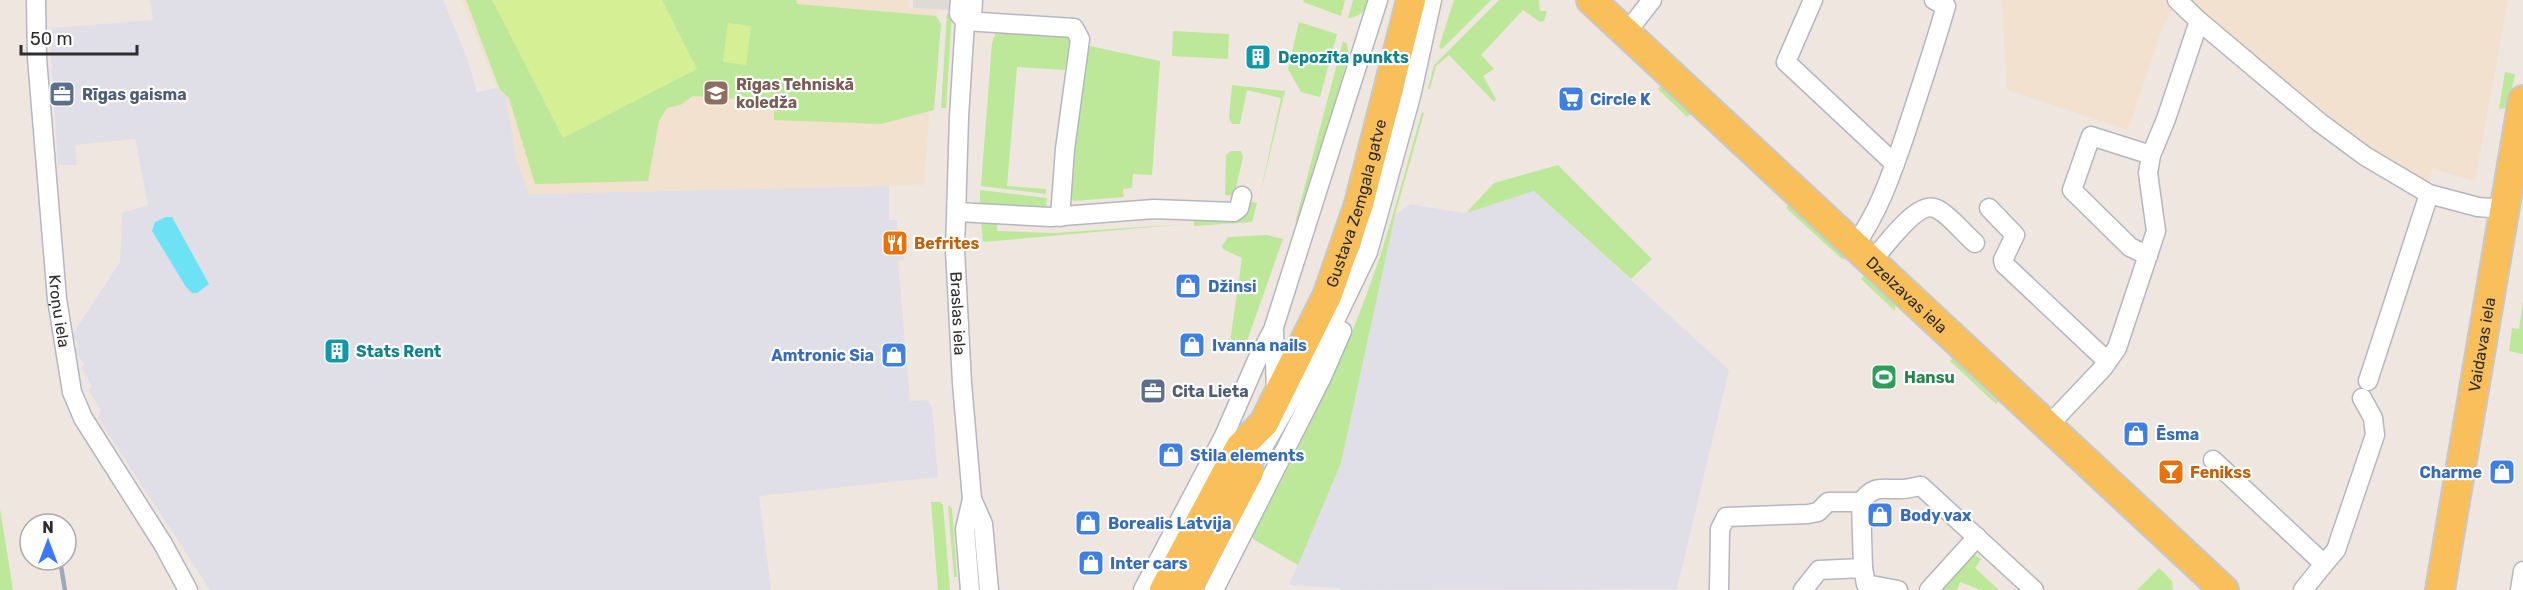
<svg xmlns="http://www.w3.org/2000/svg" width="2523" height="590" font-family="Rubik,sans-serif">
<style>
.industrial{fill:#e0dfe7}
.education{fill:#f1e1ce}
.green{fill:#bde899}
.pitch{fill:#d4ef94}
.plaza{fill:#dedad6}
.water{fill:#6de2f5}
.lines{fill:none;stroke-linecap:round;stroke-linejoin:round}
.street-casing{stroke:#b3b7c1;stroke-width:21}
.primary-casing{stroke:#c8c8c8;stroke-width:32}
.street{stroke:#fff;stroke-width:18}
.primary{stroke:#f8bf5a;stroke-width:28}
.rail{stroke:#a1a7b8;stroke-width:4.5}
.labels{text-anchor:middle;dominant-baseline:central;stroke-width:4.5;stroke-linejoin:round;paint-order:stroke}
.culture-label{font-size:16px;font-weight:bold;fill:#0d838f;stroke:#fff;text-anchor:start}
.education-label{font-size:16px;font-weight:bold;fill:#785e54;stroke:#fff;text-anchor:start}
.service-label{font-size:16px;font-weight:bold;fill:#4e5e75;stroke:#fff;text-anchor:start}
.shop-label{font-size:16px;font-weight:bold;fill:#366cbe;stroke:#fff;text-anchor:start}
.street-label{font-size:16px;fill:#2d2d2d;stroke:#fff}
.food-label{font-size:16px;font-weight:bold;fill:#c56008;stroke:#fff;text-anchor:start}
.leisure-label{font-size:16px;font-weight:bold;fill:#27864d;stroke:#fff;text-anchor:start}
</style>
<rect width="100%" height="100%" fill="#efe6df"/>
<g class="industrial">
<path d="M150,0H443L467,58L477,92L497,88L506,97L516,157L529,194L889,186V220H897L898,247H904V260L898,261L910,401L927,400L932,407L938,477L759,496L771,590H210L98,418L101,410L88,390L92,387L82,368L84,364L75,351L79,346L72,335L120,262L122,213L148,205L135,139L75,145L77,165H58L50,42L52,28L153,20Z"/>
<path d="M1534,191L1729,370L1677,589L1340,590V588L1289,585L1341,463L1395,215L1410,204L1464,213Z"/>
</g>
<g class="education">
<path d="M461,0H909V8L937,10L924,185L529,194L516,157L506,97L497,88Z"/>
<path d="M2002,0H2166L2172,5L2173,11L2163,26L2128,130L2007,90Z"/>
<path d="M2189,0H2508L2475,181L2432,169L2429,182L2377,156Z"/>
</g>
<g class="green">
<path d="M466,0H796L797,4L936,16L941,24L934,110L881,124L774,120V102L693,96L680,105L667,108L659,121L648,181L535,184L509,98L500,90Z"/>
<path d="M1304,0H1345L1341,16L1303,2Z"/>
<path d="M1353,0H1369C1365,11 1360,17 1348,18Z"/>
<path d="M1454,0H1491L1442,49L1439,47Z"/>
<path d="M1499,0H1539L1540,11H1547L1544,21L1540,22L1523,10L1481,55L1494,69L1483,76L1496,99L1494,102L1449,55L1436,66L1430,89H1428L1434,65Z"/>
<path d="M947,14H952L946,108H941Z"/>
<path d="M1299,22L1337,34L1320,97L1301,92L1288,69Z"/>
<path d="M998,27L1070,33L1065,70L1017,67L1007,186L1046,189V194L981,186L992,43Z"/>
<path d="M1173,31L1229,34L1228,59L1172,56Z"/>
<path d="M1343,41L1347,44L1349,54L1302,215L1295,223Z"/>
<path d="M1085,45L1160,61L1152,175L1133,174L1132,188L1123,189L1124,197L1074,201L1068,195Z"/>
<path d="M2505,72L2515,74L2508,108L2499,109Z"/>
<path d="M1662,84L1691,114L1687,117L1658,89Z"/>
<path d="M1232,85L1285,91L1259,199L1281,98L1247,90L1240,124H1232L1229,118Z"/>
<path d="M1422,112L1424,113L1395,215L1341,463L1298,565L1253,539V535C1294,457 1335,379 1366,296C1389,236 1404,173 1422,112Z"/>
<path d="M1231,151H1241L1243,157L1234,196L1225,195L1226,155Z"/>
<path d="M1558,165L1652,259L1631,279L1534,191L1466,213L1494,183Z"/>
<path d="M980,190L1047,198L1046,207L1042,209L980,203Z"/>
<path d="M1246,201L1257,203L1252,222L1194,226V220L1242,218Z"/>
<path d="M1789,204L1846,257L1843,260L1786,208Z"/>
<path d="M981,219H997V231L1054,233L1186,224L983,242Z"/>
<path d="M1267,235L1283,239L1247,341L1230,342L1242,258L1223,249L1222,246L1228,237Z"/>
<path d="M1865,275L1895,302V311L1861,279Z"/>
<path d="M2523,301V354L2509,351L2512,328L2519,329Z"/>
<path d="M1953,358L1998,402L1996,404L1950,361Z"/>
<path d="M931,502H940L943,505L950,590H938Z"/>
<path d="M948,505L952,508L957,577H954Z"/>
<path d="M0,509L13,590H0Z"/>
<path d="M1974,554L1981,559L1975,568L1999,590H1981L1960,582L1957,590H1938Z"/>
<path d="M2159,568L2172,581L2173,590H2137Z"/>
</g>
<g class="pitch">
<path d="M492,0H662L697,69L563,138Z"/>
<path d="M728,23L751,26L746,65L723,62Z"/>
</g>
<path class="plaza" d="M913,0H954L952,10L913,8Z"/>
<path class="water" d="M166,217H172L209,284L197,293H192L186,287L152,231L155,222Z"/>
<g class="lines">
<g class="street-casing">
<g id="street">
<path id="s1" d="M36,0L37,58L57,299L72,392L83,418L163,544L188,590"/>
<path id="s2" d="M960,0L959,14L965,21L959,117L955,250L962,383L972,499L965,529L970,590"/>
<path d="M1813,0L1786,62L1895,164"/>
<path d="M2177,0L2199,21L2319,122L2365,156L2429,194L2478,207L2504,209"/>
<path d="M965,21L1074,28L1080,39L1065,149L1060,217"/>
<path d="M965,21L972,15L973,0"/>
<path d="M1626,33L1652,0"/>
<path d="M1989,208L2015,235L2003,260L2004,264L2107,361"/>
<path d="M957,212L1050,217L1154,209L1234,212L1239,208L1242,196"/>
<path d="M1855,245C1878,213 1890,178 1903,141C1918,96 1933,51 1946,6L1934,0"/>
<path d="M2148,256L2130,247L2072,190L2091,136L2151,155"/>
<path d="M1872,261C1884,248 1918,198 1937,209C1951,216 1963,233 1975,243"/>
<path d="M1274,332L1276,391"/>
<path d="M2368,381L2429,194"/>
<path d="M2048,426L2103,368L2117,348L2156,231L2148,173L2151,155L2166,119L2199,21"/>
<path d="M1258,456L1329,333L1368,252L1411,96L1432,0"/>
<path d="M2213,460L2324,564L2303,590"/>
<path d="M972,499L983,524L989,590"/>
<path d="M1861,502C1875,484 1881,490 1901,489C1907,489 1914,487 1921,486L2034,590"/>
<path d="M2324,564L2336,550L2375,435L2373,418L2362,398"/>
<path d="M1143,590L1224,436L1257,360L1273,330L1378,0"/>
<path d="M1214,590L1322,377L1342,331"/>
<path d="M1719,590L1720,529L1726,517L1808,514L1818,512L1828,502H1861L1863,568"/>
<path d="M1803,590L1819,570L1863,568L1866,584L1898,590"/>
<path d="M1929,590L1977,537"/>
<path d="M2520,590L2523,571"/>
</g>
</g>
<g class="primary-casing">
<g id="primary">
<path id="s3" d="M1591,0L2224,590"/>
<path id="s4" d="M1164,590L1240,447L1264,423L1328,294L1359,204L1411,0"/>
<path d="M1187,590L1249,472"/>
<path id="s5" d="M2440,590L2523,100"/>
</g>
</g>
<use href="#street" class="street"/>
<use href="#primary" class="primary"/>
<path class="rail" d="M60,560L65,590"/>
</g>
<defs>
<g id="building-square" transform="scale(1.35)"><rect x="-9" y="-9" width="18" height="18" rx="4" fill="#0f9aa8" stroke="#fff"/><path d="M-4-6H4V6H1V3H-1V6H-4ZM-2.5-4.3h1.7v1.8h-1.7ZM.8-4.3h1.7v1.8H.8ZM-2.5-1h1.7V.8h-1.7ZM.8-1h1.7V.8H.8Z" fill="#fff"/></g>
<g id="school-square" transform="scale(1.35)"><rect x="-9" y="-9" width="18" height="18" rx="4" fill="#8d6e63" stroke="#fff"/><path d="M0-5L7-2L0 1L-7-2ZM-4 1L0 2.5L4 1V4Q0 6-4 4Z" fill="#fff"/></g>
<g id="office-square" transform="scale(1.35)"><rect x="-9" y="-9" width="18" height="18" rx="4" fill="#5c6f8a" stroke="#fff"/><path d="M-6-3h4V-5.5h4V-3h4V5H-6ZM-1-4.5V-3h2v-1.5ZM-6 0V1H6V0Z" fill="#fff"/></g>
<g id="supermarket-square" transform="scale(1.35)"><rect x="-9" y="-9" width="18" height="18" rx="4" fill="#3f7fe0" stroke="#fff"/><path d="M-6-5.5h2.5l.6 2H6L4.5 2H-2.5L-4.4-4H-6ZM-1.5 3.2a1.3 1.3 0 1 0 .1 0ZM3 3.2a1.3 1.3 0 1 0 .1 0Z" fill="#fff"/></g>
<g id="restaurant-square" transform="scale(1.35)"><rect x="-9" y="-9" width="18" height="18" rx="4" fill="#e8710a" stroke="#fff"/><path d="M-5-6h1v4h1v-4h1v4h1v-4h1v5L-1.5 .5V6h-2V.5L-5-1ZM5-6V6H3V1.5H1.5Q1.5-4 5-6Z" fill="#fff"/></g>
<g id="shop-square" transform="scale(1.35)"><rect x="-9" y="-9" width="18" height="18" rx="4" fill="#3f7fe0" stroke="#fff"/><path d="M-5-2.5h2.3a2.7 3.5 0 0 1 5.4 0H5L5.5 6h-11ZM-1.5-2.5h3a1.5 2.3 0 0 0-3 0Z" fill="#fff"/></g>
<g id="stadium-square" transform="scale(1.35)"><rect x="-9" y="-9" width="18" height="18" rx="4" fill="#2e9e5b" stroke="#fff"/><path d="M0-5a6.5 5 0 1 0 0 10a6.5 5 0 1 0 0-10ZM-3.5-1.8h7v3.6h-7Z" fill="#fff"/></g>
<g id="bar-square" transform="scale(1.35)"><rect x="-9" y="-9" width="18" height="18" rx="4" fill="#e8710a" stroke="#fff"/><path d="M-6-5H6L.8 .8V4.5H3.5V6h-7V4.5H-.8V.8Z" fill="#fff"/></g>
</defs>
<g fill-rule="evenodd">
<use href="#building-square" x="1258" y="57"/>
<use href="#school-square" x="716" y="93"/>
<use href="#office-square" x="62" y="94"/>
<use href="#supermarket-square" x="1571" y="99"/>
<use href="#restaurant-square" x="895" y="243"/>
<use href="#shop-square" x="1188" y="286"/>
<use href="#shop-square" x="1192" y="345"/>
<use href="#building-square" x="337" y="351"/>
<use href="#shop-square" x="894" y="355"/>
<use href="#stadium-square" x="1884" y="377"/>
<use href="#office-square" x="1153" y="391"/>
<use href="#shop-square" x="2136" y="434"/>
<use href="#shop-square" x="1171" y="455"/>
<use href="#bar-square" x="2171" y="472"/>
<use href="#shop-square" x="2502" y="472"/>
<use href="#shop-square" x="1880" y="515"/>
<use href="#shop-square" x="1088" y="523"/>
<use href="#shop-square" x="1091" y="563"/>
</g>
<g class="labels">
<g class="culture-label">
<text x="1278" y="57">Depozīta punkts</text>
<text x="356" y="351">Stats Rent</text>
</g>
<g class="education-label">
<text x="736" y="84">Rīgas Tehniskā<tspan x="736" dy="18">koledža</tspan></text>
</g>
<g class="service-label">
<text x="82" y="94">Rīgas gaisma</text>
<text x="1172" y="391">Cita Lieta</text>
</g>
<g class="shop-label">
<text x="1590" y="99">Circle K</text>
<text x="1208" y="286">Džinsi</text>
<text x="1212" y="345">Ivanna nails</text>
<text x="874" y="355" text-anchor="end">Amtronic Sia</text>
<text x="2156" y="434">Ēsma</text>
<text x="1190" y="455">Stila elements</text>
<text x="2482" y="472" text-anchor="end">Charme</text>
<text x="1900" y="515">Body vax</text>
<text x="1108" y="523">Borealis Latvija</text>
<text x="1110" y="563">Inter cars</text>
</g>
<g class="street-label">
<text stroke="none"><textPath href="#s4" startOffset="435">Gustava Zemgala gatve</textPath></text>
<text stroke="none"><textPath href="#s3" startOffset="432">Dzelzavas iela</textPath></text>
<text stroke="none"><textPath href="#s1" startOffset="312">Kroņu iela</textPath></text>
<text stroke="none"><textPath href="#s2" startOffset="316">Braslas iela</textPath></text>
<text stroke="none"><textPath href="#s5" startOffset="249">Vaidavas iela</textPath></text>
</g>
<g class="food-label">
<text x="914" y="243">Befrites</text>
<text x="2190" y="472">Fenikss</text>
</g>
<g class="leisure-label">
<text x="1904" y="377">Hansu</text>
</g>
</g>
<g transform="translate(48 542)"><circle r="28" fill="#ffffff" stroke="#ababab" stroke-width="1.5"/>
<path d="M0-4.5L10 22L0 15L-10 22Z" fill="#3b78ff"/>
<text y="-9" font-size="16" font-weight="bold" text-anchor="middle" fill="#2d2d2d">N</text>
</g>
<path d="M21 45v9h116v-9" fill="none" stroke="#2d2d2d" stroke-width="3"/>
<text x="30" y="45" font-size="18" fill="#2d2d2d" stroke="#ffffff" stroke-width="4.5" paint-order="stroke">50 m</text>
</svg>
